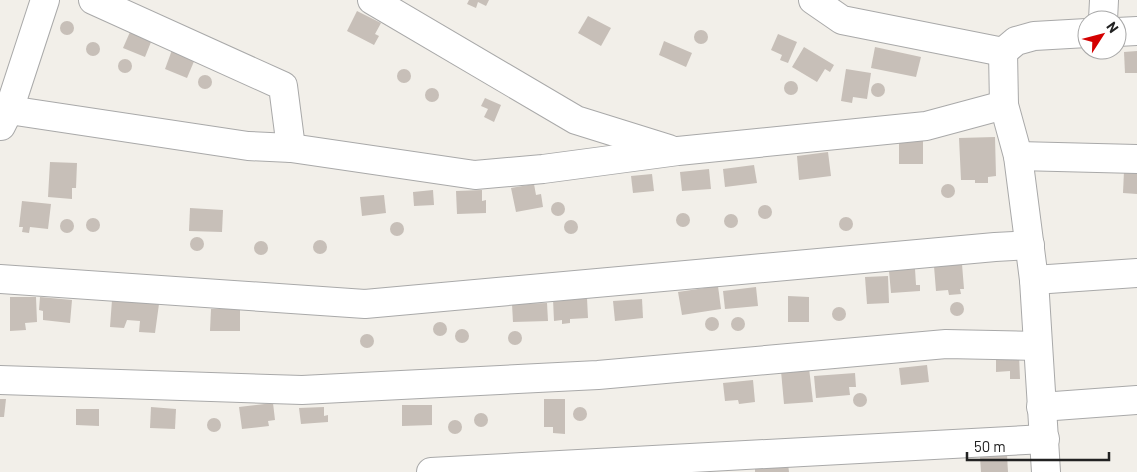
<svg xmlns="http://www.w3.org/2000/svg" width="1137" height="472" font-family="Barlow,sans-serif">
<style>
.building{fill:#c7bfb8}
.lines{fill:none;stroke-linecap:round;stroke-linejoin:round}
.minor-casing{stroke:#a9a9a9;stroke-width:30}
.minor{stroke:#fff;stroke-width:28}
</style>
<rect width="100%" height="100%" fill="#f2efe9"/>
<g class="building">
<path d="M469,0H489L486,6L478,2L476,8L467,4Z"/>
<path d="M357,11L381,23L375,34L379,36L374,45L347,31Z"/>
<path d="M588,16L611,28L601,46L578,33Z"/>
<circle cx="67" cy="28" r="7"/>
<circle cx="701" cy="37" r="7"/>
<path d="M130,32L151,42L145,57L123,48Z"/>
<path d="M778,34L797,42L788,63L780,60L782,55L771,50Z"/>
<path d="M664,41L692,53L686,67L659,55Z"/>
<circle cx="93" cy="49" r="7"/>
<path d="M804,47L834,65L830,72L825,69L817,82L792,67Z"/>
<path d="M875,47L921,57L916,77L871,68Z"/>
<path d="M172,50L195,59L187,78L165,69Z"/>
<path d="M1137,51V73H1125L1124,52Z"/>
<circle cx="125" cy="66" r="7"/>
<circle cx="404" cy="76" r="7"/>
<path d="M846,69L871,73L867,99L853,97L852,103L841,101Z"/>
<circle cx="205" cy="82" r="7"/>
<circle cx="791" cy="88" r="7"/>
<circle cx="878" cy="90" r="7"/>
<circle cx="432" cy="95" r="7"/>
<path d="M485,98L501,105L494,122L484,117L488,109L481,106Z"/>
<path d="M995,137L996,176L988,177V183H975V180H961L959,138Z"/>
<rect x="899" y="141" width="24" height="23"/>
<path d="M828,152L831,176L799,180L797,156Z"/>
<path d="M50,162L77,163L76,188H72V199L48,197Z"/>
<path d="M754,165L757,183L725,187L723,169Z"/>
<path d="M709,169L711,189L682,191L680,172Z"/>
<path d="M1124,171L1137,172V194L1123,193Z"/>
<path d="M652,174L654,191L633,193L631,176Z"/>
<circle cx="948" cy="191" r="7"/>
<path d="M534,184L536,195L541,194L543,207L516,212L511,188Z"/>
<path d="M433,190L434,205L414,206L413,192Z"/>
<path d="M482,190V201L486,200V213L457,214L456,191Z"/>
<path d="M384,195L386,213L362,216L360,197Z"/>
<path d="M22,201L51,204L48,229L30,227L29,233L22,232L23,227H19Z"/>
<circle cx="558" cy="209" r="7"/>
<circle cx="765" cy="212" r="7"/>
<path d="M190,208L223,210L222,232L189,231Z"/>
<circle cx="683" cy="220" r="7"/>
<circle cx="731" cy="221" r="7"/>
<circle cx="846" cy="224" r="7"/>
<circle cx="93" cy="225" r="7"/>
<circle cx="67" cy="226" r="7"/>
<circle cx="571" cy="227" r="7"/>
<circle cx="397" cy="229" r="7"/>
<circle cx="197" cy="244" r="7"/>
<circle cx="320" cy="247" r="7"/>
<circle cx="261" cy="248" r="7"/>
<path d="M962,264L964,289H960L961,294L949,295L948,290L936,291L934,266Z"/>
<path d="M915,269L916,285H920V291L891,293L889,271Z"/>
<path d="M888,276L889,303L867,304L865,277Z"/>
<path d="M718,286L721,309L682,315L678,292Z"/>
<path d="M756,287L758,306L725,309L723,291Z"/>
<path d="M788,296L809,297V322H788Z"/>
<path d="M10,297H36L37,322L25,323L26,330L10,331Z"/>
<path d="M40,297L72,300L70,323L43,320V311L39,310Z"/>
<path d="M587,298L588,318L570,319V323L562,324V320L554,321L553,299Z"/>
<path d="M642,299L643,318L615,321L613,301Z"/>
<path d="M112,300L159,304L155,333L139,332L140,321L127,320L124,328L110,327Z"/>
<circle cx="957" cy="309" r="7"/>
<path d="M547,303L548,321L513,322L512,304Z"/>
<circle cx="839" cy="314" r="7"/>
<path d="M211,309H240V331H210Z"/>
<circle cx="712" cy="324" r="7"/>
<circle cx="738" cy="324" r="7"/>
<circle cx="440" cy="329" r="7"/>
<circle cx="462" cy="336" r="7"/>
<circle cx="515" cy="338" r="7"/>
<circle cx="367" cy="341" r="7"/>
<path d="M1019,355L1020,379H1010V371L996,372V356Z"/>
<path d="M927,365L929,382L901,385L899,368Z"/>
<path d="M809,368L813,402L784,404L781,371Z"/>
<path d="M855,373L856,387H849L850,395L816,398L814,376Z"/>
<path d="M753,380L755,402L739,404L738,400L725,401L723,383Z"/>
<circle cx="860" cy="400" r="7"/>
<path d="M0,399H6L4,417H0Z"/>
<path d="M544,399H565V434L553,433V427H544Z"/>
<path d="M273,403L275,420L268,421L269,426L242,429L239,407Z"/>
<path d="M402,405H432V425L402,426Z"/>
<circle cx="580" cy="414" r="7"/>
<path d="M151,407L176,409L175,429L150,428Z"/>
<path d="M324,407V416L328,415V422L301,424L299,408Z"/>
<path d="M76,409H99V426L76,425Z"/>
<circle cx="481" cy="420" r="7"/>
<circle cx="214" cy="425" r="7"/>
<circle cx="455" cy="427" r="7"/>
<path d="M1007,455L1008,472H981L980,457Z"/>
<path d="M788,464L789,472H755V467Z"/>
</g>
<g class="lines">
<g class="minor-casing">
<g id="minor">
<path d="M93,0L283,86L291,148"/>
<path d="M372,0L576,120L669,149"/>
<path d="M813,0L842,20L1003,52L1016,41L1034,36L1087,33"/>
<path d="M1103,20L1104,0"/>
<path d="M1117,32L1137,31"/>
<path d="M1003,52L1004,105L1018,156L1034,280L1046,472"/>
<path d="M9,110L248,146L291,148L475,175L543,169L678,151L926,126L1004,105"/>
<path d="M1,126L9,110L45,0"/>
<path d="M1018,156L1137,159"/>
<path d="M0,279L365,304L995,247L1030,245"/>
<path d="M1034,280L1137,273"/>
<path d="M0,380L302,390L598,375L946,344L1037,346"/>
<path d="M1041,407L1137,400"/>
<path d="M431,472L1045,439"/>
</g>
</g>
<use href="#minor" class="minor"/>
</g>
<g transform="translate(1102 35) rotate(54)"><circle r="24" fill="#ffffff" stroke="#a7a7a7"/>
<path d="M0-4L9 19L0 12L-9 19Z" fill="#d40000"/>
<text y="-8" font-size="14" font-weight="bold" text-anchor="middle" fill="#222222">N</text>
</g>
<path d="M967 452v8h142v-8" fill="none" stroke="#222222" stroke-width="2.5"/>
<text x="974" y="452" font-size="15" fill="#222222" stroke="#ffffff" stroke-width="4" paint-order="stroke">50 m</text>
</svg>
